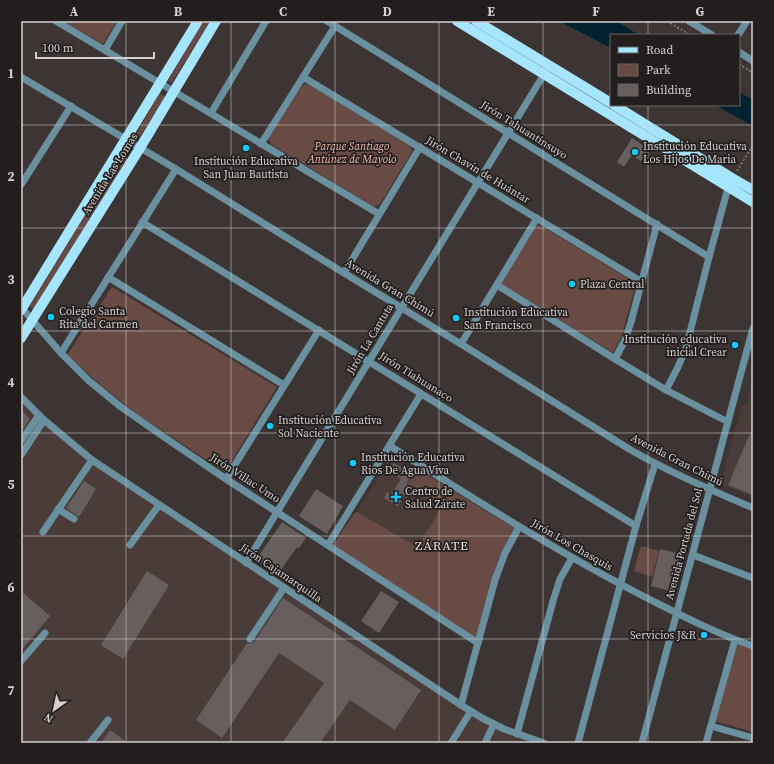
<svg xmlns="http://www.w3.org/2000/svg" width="774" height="764" font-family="'Source Serif 4',serif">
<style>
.built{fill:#4a3c39}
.green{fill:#684b45}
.water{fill:#00212d}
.building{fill:#675f5e}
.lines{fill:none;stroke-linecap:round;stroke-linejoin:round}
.path{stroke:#8a8483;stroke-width:1.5;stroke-dasharray:2 2;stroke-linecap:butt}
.minor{stroke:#6a909f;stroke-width:7}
.major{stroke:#a6e5fe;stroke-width:10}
.grid{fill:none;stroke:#d5d0cf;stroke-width:1;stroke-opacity:0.55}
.poi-dot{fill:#18cafc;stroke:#211e1d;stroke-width:1.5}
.labels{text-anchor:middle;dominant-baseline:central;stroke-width:3.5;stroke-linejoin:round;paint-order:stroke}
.street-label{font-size:11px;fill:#d5d0cf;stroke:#211e1d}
.park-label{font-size:11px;font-style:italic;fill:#f9baad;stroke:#211e1d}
.poi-label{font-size:11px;fill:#d5d0cf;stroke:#211e1d;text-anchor:start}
.quarter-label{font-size:13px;letter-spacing:1px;fill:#e8dfdd;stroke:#211e1d}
.neatline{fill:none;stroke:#d5d0cf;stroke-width:1.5}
.grid-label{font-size:13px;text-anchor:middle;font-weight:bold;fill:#d5d0cf}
</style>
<rect width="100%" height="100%" fill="#3c3534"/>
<g class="built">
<path d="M753,381V498L724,485L722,478L742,406L747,403Z"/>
<path d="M21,393L53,426L110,472L458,703L514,731L551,743H21Z"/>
<path d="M390,458H395L416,470L407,485L442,507L417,548L357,512Z"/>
</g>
<g class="green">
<path d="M63,21H117L103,44Z"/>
<path d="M204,21H210L172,82L168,81Z"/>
<path d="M305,84L309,85L410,146L412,149L411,153L380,204L377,206H373L271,144L269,140V137L302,86Z"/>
<path d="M160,93L165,97L137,141L134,138Z"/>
<path d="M123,154L128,157L33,311L30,306Z"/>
<path d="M538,225L541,226L634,282L635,288L622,335L614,351L612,352L504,286L502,283L503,279L535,228Z"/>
<path d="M112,287L277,387L225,472L141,417L103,387L67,355Z"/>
<path d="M417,469L514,528L498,560L476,638L333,545L354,514L357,512L417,547L442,507L407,485Z"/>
<path d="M641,546L659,551L652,577L634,571Z"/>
<path d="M738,643L753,649V732L715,721Z"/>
</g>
<g class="water">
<path d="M559,21H616L639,35H611V48Z"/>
<path d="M739,92L753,100V126L715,105H739Z"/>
</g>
<g class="building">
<path d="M632,138L648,149L641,161L632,155L624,167L617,162Z"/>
<path d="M21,410L30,419L21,432Z"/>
<path d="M753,427V495L728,485Z"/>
<path d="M394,463L412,474L406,485L409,487L398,506L384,498L387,492L391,495L401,479L389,471Z"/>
<path d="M84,481L96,489L79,517L66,508Z"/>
<path d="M316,489L343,506L327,534L299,516Z"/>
<path d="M282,522L306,538L299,548L297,547L278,574L256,560Z"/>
<path d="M660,549L680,554L670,591L651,586Z"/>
<path d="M147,571L169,585L123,659L101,645Z"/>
<path d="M21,591L50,616L21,651Z"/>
<path d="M381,591L399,602L379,633L361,621Z"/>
<path d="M283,598L421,690L395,730L350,700L320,743H282L324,683L279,653L222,738L196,720L247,643L250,644L254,642Z"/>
<path d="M110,730L128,743H101Z"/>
</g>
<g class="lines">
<g class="path">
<path d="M667,21L690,35"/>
<path d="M739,64L750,71L753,75"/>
<path d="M737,171L753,145"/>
</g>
<g class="minor">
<path d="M56,21L379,214"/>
<path d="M327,21L709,257"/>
<path d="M689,21L712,35"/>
<path d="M738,35L747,21"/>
<path d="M105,50L122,21"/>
<path d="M739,52L753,61"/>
<path d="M21,77L176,169L344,273L461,344L629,449C669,472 711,490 753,508"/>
<path d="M303,77L642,282"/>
<path d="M211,113L266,21"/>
<path d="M261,144L335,26"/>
<path d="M21,185L71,106"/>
<path d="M142,222L636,526"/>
<path d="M344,273L420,147"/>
<path d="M108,277L284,385"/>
<path d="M497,285L615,359L666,390L728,422"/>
<path d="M21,307L61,353L88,380L121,407L161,435L226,479L478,643"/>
<path d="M461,344L537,218"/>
<path d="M61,353L176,169"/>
<path d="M615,359L625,340L631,322L657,224"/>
<path d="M666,390L678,367L686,348L709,257L728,188"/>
<path d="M21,397L44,420L92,460L461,705L482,718L504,729L544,743"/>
<path d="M21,441L39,415"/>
<path d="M390,446C473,498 555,551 643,596C679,614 715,633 753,646"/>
<path d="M21,455L44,420"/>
<path d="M226,479L319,330"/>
<path d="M58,509L74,519"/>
<path d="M43,532L92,460"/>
<path d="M130,545L159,505"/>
<path d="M328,545L421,394"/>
<path d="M693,555L753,578"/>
<path d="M246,563L546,71"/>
<path d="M250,639L284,588"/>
<path d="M21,661L45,633"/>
<path d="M461,705L495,580L505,553L519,527"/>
<path d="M711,726L753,738"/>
<path d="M517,734L553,601L560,579L572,558"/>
<path d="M90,743L108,720"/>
<path d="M451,743L471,711"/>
<path d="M485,743L494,724"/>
<path d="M578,743L636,526L655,464"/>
<path d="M642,743L753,328"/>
<path d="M706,743L735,640"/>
</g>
<g class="major">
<path d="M457,21L753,202"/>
<path d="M476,21L611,103"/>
<path d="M614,105L732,178L753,190"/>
<path d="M21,310L198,21"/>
<path d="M21,338L140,148L216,21"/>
</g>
</g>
<path class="grid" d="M126,21V743M231,21V743M335,21V743M439,21V743M543,21V743M648,21V35M648,105V743M21,125H753M21,228H753M21,331H753M21,433H753M21,536H753M21,639H753"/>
<g class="poi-dot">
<circle cx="246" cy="148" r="4"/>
<circle cx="635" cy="152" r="4"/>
<circle cx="572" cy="284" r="4"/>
<circle cx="51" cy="317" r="4"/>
<circle cx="456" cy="318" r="4"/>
<circle cx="735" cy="345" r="4"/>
<circle cx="270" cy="426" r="4"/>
<circle cx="353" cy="463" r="4"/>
<path d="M394 491h4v4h4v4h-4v4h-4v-4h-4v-4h4z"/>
<circle cx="704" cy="635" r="4"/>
</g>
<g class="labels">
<g class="street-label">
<text transform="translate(524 130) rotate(32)">Jirón Tahuantinsuyo</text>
<text transform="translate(478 170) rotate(31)">Jirón Chavín de Huántar</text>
<text transform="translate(110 174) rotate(-58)">Avenida Las Lomas</text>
<text transform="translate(390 288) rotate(31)">Avenida Gran Chimú</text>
<text transform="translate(370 339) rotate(-59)">Jirón La Cantuta</text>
<text transform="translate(416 377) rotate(32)">Jirón Tiahuanaco</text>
<text transform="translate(677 460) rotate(27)">Avenida Gran Chimú</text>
<text transform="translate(245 478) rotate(33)">Jirón Villac Umo</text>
<text transform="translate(684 544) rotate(-75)">Avenida Portada del Sol</text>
<text transform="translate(572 545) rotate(30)">Jirón Los Chasquis</text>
<text transform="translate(281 573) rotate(34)">Jirón Cajamarquilla</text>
</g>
<g class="park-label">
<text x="352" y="146">Parque Santiago<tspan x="352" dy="13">Antúnez de Mayolo</tspan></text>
</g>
<g class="poi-label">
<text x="643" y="146">Institución Educativa<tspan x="643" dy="13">Los Hijos De Maria</tspan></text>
<text x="246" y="161" text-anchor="middle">Institución Educativa<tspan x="246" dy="13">San Juan Bautista</tspan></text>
<text x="580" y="284">Plaza Central</text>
<text x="59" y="311">Colegio Santa<tspan x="59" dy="13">Rita del Carmen</tspan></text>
<text x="464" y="312">Institución Educativa<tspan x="464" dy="13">San Francisco</tspan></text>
<text x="727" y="339" text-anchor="end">Institución educativa<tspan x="727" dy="13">inicial Crear</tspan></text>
<text x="278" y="420">Institución Educativa<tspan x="278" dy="13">Sol Naciente</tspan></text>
<text x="361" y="457">Institución Educativa<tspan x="361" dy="13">Rios De Agua Viva</tspan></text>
<text x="405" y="491">Centro de<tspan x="405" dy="13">Salud Zárate</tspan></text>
<text x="696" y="635" text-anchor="end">Servicios J&amp;R</text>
</g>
<g class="quarter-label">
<text x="442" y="545">ZÁRATE</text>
</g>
</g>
<rect width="774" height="764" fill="none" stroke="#211e1d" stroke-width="44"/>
<rect x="610" y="34" width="130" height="72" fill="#211e1d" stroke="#696564"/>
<rect x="618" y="47" width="20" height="6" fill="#a6e5fe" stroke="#696564"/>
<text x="646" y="54" font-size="12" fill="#d5d0cf">Road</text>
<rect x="618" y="64" width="20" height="12" fill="#684b45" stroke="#696564"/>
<text x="646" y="74" font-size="12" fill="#d5d0cf">Park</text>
<rect x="618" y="84" width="20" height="12" fill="#675f5e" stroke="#696564"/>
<text x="646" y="94" font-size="12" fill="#d5d0cf">Building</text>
<g transform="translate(54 710) rotate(213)" stroke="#211e1d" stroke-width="3" paint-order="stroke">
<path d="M0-3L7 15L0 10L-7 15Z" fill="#d5d0cf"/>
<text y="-6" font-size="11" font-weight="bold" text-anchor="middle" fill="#d5d0cf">N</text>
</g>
<path d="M36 52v6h118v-6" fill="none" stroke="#d5d0cf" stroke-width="2"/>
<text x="42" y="52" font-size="12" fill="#d5d0cf" stroke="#211e1d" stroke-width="3" paint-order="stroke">100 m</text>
<rect x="22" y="22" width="730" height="720" class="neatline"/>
<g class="grid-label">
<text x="74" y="16">A</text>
<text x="178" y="16">B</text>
<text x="283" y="16">C</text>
<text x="387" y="16">D</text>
<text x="491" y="16">E</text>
<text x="596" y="16">F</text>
<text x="700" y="16">G</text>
<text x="11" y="78">1</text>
<text x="11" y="181">2</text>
<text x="11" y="284">3</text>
<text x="11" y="387">4</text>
<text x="11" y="489">5</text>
<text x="11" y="592">6</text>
<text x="11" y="695">7</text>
</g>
</svg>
